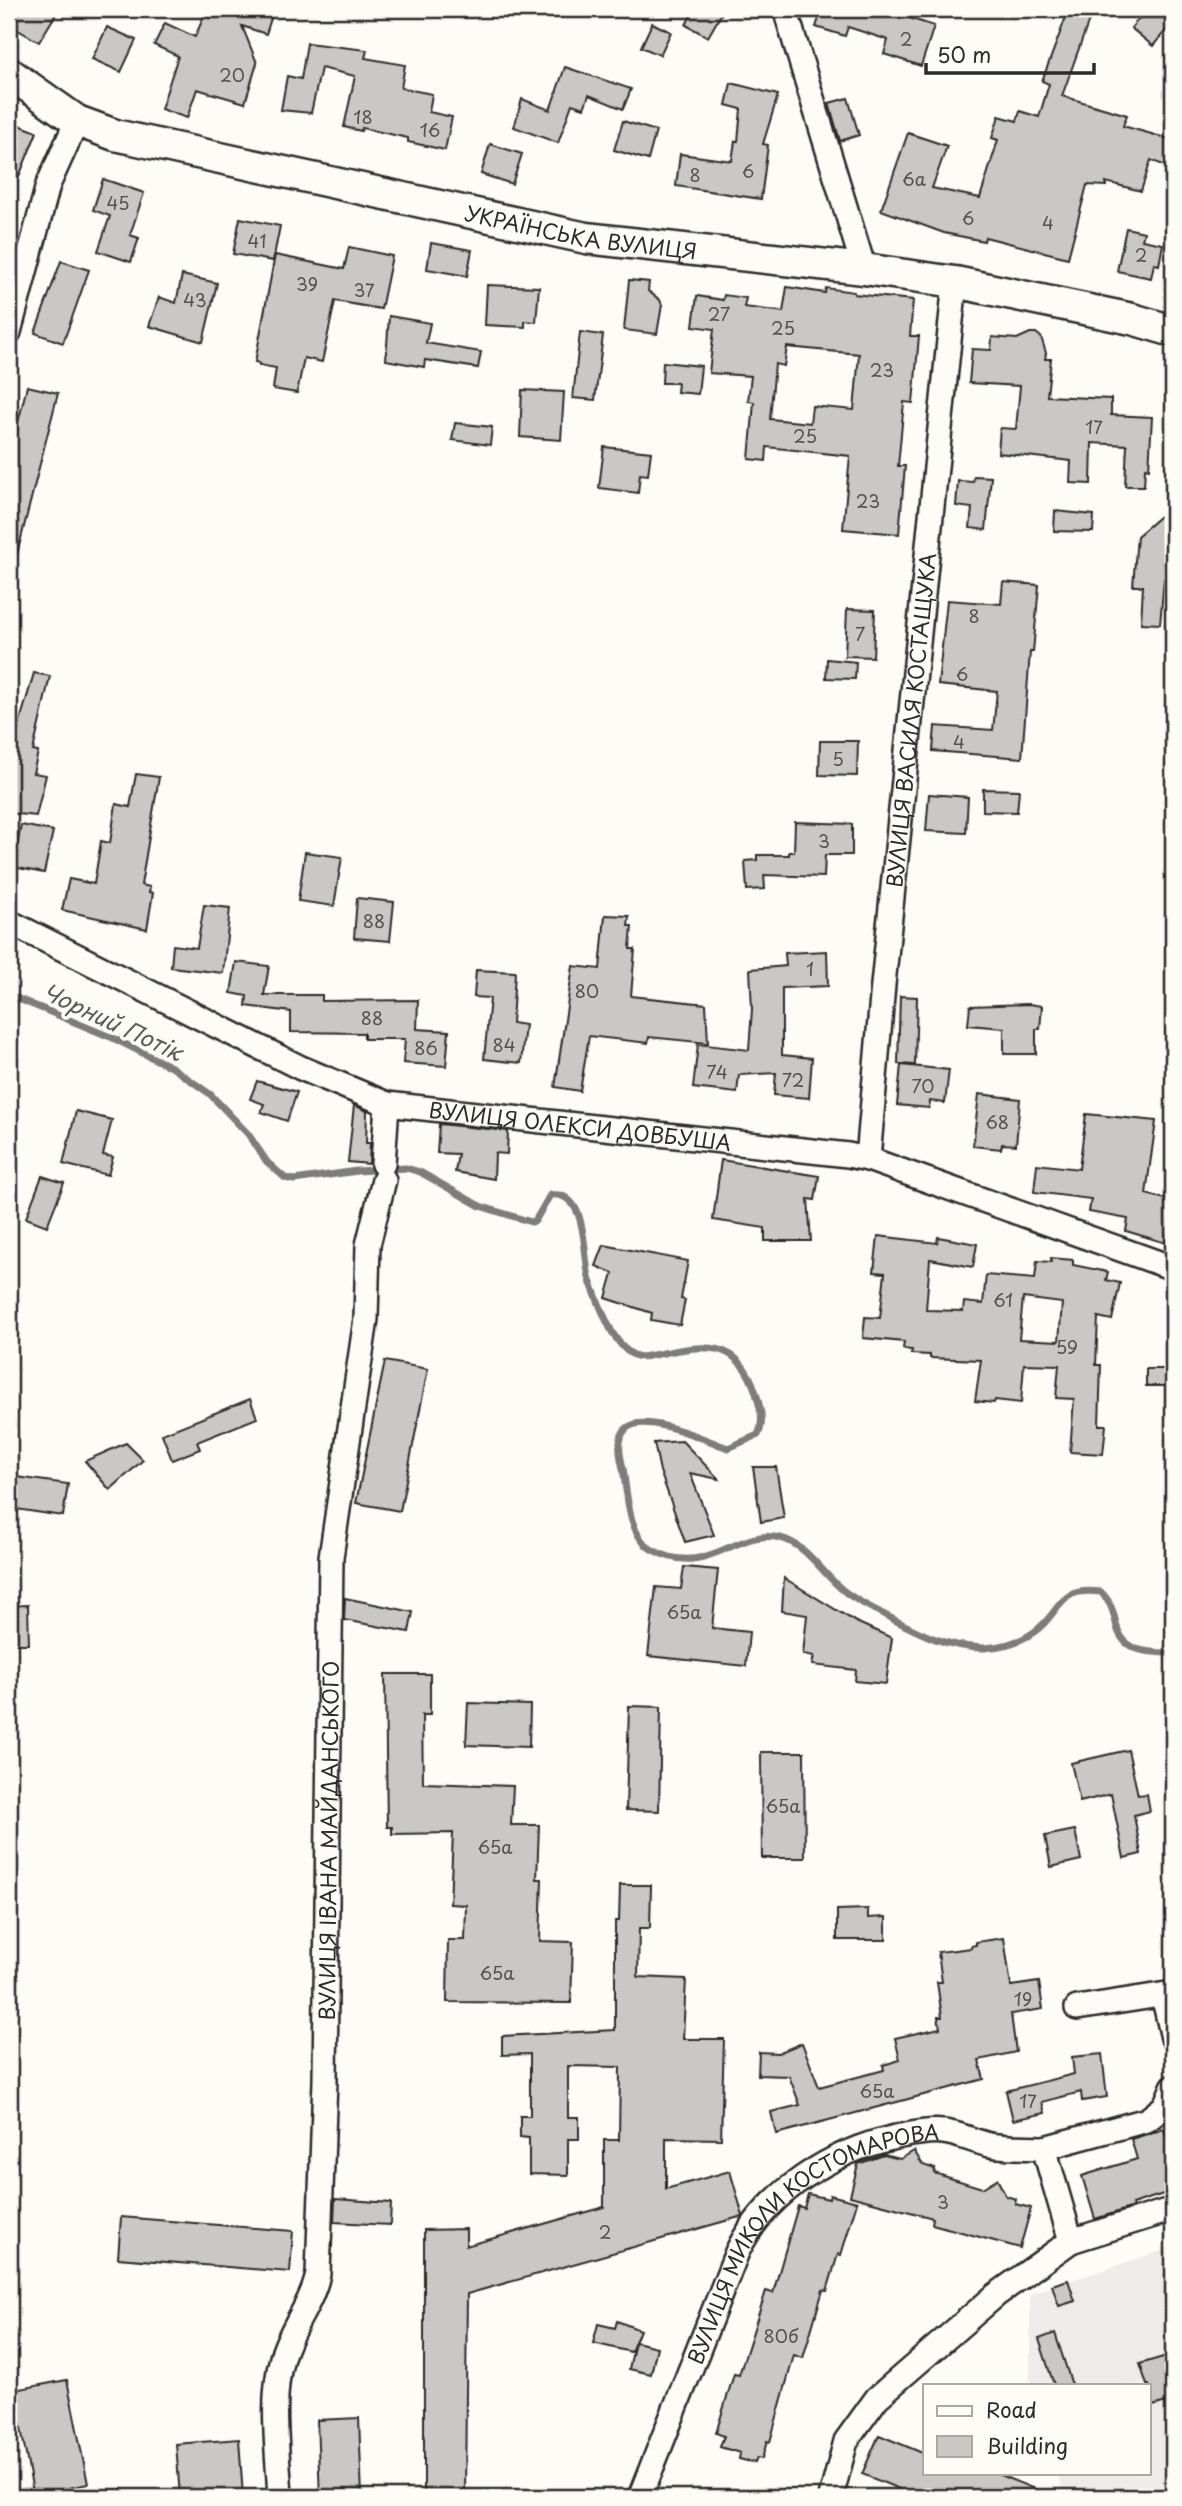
<svg xmlns="http://www.w3.org/2000/svg" width="1182" height="2506" font-family="'Playpen Sans',sans-serif">
<style>
.built{fill:#edece8}
.lines{fill:none;stroke-linecap:round;stroke-linejoin:round}
.stream{stroke:#7e7d7b;stroke-width:7}
.building{fill:#c9c8c4;stroke:#2b2b2b;stroke-width:2;fill-rule:evenodd}
.minor-casing{stroke:#2b2b2b;stroke-width:28}
.tertiary-casing{stroke:#2b2b2b;stroke-width:35}
.minor{stroke:#fdfcf7;stroke-width:23}
.tertiary{stroke:#fdfcf7;stroke-width:30}
.labels{text-anchor:middle;dominant-baseline:central;stroke-width:7;stroke-linejoin:round;paint-order:stroke}
.number-label{font-size:18px;fill:#525251}
.street-label{font-size:21px;fill:#2b2b2b;stroke:#fdfcf7}
.water-label{font-size:23px;font-style:italic;fill:#5b5b5a;stroke:#fdfcf7}
</style>
<rect width="100%" height="100%" fill="#fdfcf7"/>
<filter id="ink" filterUnits="userSpaceOnUse"><feTurbulence type="fractalNoise" baseFrequency=".0143" numOctaves="2"/><feDisplacementMap in="SourceGraphic" scale="14" xChannelSelector="R" yChannelSelector="G"/><feConvolveMatrix kernelMatrix="1 2 1 2 8 2 1 2 1" color-interpolation-filters="sRGB"/></filter>
<g filter="url(#ink)">
<path class="built" d="M1173,2247V2497H1065L1057,2473H1149V2385H1032L1030,2378V2294Z"/>
<g class="lines">
<path class="stream" d="M9,995L113,1038L173,1068L210,1094L248,1134L267,1162L285,1178L294,1180L357,1171L406,1168L420,1172L480,1206L531,1222L535,1221L550,1195C590,1190 582,1258 590,1281C600,1304 615,1356 642,1357C691,1349 736,1329 756,1393C760,1408 765,1421 758,1435L728,1448C708,1441 645,1412 627,1428C616,1437 620,1457 623,1468C627,1493 628,1537 653,1550C708,1580 736,1527 780,1538C807,1544 823,1575 844,1591C856,1601 872,1608 885,1615C918,1632 946,1648 984,1648C1001,1647 1020,1642 1034,1632C1063,1612 1055,1586 1101,1592C1112,1603 1113,1612 1117,1627C1124,1653 1151,1653 1173,1653"/>
</g>
<g class="building">
<path d="M22,9H59L39,42L11,26Z"/>
<path d="M201,9H274L266,34L242,26L257,63L245,103L197,89L187,118L161,109L178,56L154,45L165,23L195,37L205,14L200,13Z"/>
<path d="M694,9H724L708,37L686,25Z"/>
<path d="M804,9H881L934,26L921,66L884,54L888,40L848,27L845,36L816,27L819,18L803,13Z"/>
<path d="M1069,9H1093L1062,96L1127,115L1123,126L1173,140V169L1151,160L1141,191L1106,182V186L1087,185L1068,258L985,237L984,241L944,233L881,210L908,133L947,146L932,188L980,198L998,140L992,138L999,116L1017,121L1020,111L1039,117L1049,84L1042,81Z"/>
<path d="M1147,9H1173V22L1153,46L1131,28Z"/>
<path d="M652,23L671,32L660,55L641,47Z"/>
<path d="M107,27L136,40L121,72L92,59Z"/>
<path d="M307,43L367,50L365,58L405,65L401,88L432,94L429,112L452,117L445,150L408,142V138L362,128L361,131L344,127L355,76L321,68L311,113L281,110L287,76L301,79Z"/>
<path d="M565,67L631,89L623,109L589,95L584,108L572,104L558,143L514,127L522,99L550,110Z"/>
<path d="M731,83L778,95L763,144L768,145L761,199L676,186L680,154L732,161L735,141H738L741,109L726,105Z"/>
<path d="M848,98L859,135L840,141L829,103Z"/>
<path d="M9,121L37,132L9,201Z"/>
<path d="M623,121L656,131L648,160L614,150Z"/>
<path d="M490,144L522,154L512,184L481,174Z"/>
<path d="M103,179L144,193L130,235L139,238L131,262L98,251L110,216L93,210Z"/>
<path d="M240,218L280,226L273,261L233,254Z"/>
<path d="M1126,228L1144,232L1142,240L1163,244L1159,265L1154,264L1151,278L1117,271Z"/>
<path d="M431,243L472,250L467,276L427,269Z"/>
<path d="M349,247L392,256L381,309L335,301L322,362L304,358L297,393L273,389L276,368L259,365V363L255,362L275,255L344,269Z"/>
<path d="M61,261L89,270L63,343L35,333Z"/>
<path d="M182,275L217,283L203,342L149,326L159,297L176,303Z"/>
<path d="M629,280L649,282L648,291L660,300L662,305L657,334L624,330Z"/>
<path d="M487,285L539,287L536,322L525,321V327L485,325Z"/>
<path d="M787,287L825,293L826,288L854,292V294L913,300L910,336H919L913,403L904,402L898,466H905L899,534L843,529L850,456L767,447L766,461L749,459L754,402L748,401L751,376L709,373L714,329L693,326L697,296L723,300L724,295L746,298L744,307L783,312ZM787,347L859,354L854,410L812,406L810,423L770,419L775,364L784,366Z"/>
<path d="M389,316L430,323L426,343L481,352L478,368L425,360L424,367L386,360Z"/>
<path d="M580,332L603,335L595,400L573,398Z"/>
<path d="M1030,333H1036L1041,337L1046,353L1045,359H1051L1047,396L1111,399V415L1152,417L1149,469L1145,468L1144,486H1125L1127,445L1092,443L1091,484L1070,483L1071,461L998,453L1000,428L1016,429L1020,386L969,383L972,349L991,350L992,337L1017,339Z"/>
<path d="M663,362L701,366L698,394L677,392L678,383H662Z"/>
<path d="M27,386L58,393L15,562L9,561V459Z"/>
<path d="M522,390L564,392L561,440L520,437Z"/>
<path d="M455,423L492,427L490,445L452,440Z"/>
<path d="M604,447L651,452L648,475L640,474L638,493L599,488Z"/>
<path d="M974,476L991,477L986,530L970,528L972,508L956,506L958,481L973,482Z"/>
<path d="M1173,505V580L1164,579L1160,624L1141,623L1143,586H1133L1137,536Z"/>
<path d="M1055,511L1094,515L1093,532L1054,531Z"/>
<path d="M1003,582L1039,585L1033,652H1030L1022,758L933,751L935,726L993,730L997,691L938,685L947,600L1001,604Z"/>
<path d="M847,609L875,610L873,657L845,656Z"/>
<path d="M827,659L856,662L855,679L826,678Z"/>
<path d="M34,673L50,676L33,751L38,752L33,773L46,775L36,816L9,813V733L16,735Z"/>
<path d="M820,741H858L857,776L819,775Z"/>
<path d="M136,774L159,777L141,885L150,887L149,892L153,893L147,929L62,910L69,879L94,884L101,841L110,843L116,804L130,807Z"/>
<path d="M983,789L1019,790L1017,812L983,811Z"/>
<path d="M929,794L968,797L966,833L926,831Z"/>
<path d="M795,822L852,824V855H825L824,877L764,875L765,889L747,890L745,861L757,860V855H789V852H794Z"/>
<path d="M21,825L53,831L44,873L13,867Z"/>
<path d="M305,852L342,857L334,906L298,901Z"/>
<path d="M357,898L394,902L390,941L354,938Z"/>
<path d="M204,905L230,908L223,973L171,967L173,945L197,948Z"/>
<path d="M605,915L629,916L628,926H632L630,949H635L631,996L706,1004L708,1043L649,1037L648,1043L589,1036L580,1091L555,1087L573,966L600,969Z"/>
<path d="M827,951L828,986L782,988V1055L812,1058L809,1098L774,1095L776,1073L739,1075L737,1093L693,1088L698,1044L749,1050L752,1009L750,969L786,966L785,953Z"/>
<path d="M236,962L269,966L264,995H322V1001L418,1000L417,1029L449,1031L446,1066L403,1063L405,1039H364V1033L291,1032V1012L246,1006L247,996L231,993Z"/>
<path d="M476,970L515,972L512,1023L525,1025L521,1063L484,1059L490,998L474,997Z"/>
<path d="M900,996L917,997L915,1065L898,1064Z"/>
<path d="M1029,1004L1042,1006L1040,1029H1036V1054H1004V1028L968,1025L970,1006Z"/>
<path d="M901,1065L949,1070L945,1103L930,1101L929,1108L897,1105Z"/>
<path d="M257,1081L297,1092L287,1121L261,1112L264,1104L250,1099Z"/>
<path d="M979,1094L1020,1099L1016,1145L1002,1144L1001,1149L973,1146Z"/>
<path d="M354,1105L367,1111L366,1143H370L369,1164L348,1162Z"/>
<path d="M76,1111L112,1120L103,1155L113,1157L108,1175L63,1164Z"/>
<path d="M1086,1114L1156,1121L1146,1194L1173,1201L1166,1243L1126,1231L1128,1219L1089,1212L1091,1199L1034,1192L1037,1164L1079,1169Z"/>
<path d="M439,1124L508,1131L507,1154L495,1153L494,1179L455,1172L458,1154L437,1153Z"/>
<path d="M721,1160L819,1176L815,1200L808,1199L811,1241H765V1228L713,1220Z"/>
<path d="M42,1176L64,1183L47,1226L26,1218Z"/>
<path d="M878,1236L937,1243L938,1237L977,1244L973,1267L930,1259L926,1310L963,1311L964,1302L983,1304L986,1275L1035,1279L1037,1261L1051,1262V1258L1073,1260V1265L1108,1272L1106,1280L1120,1283L1112,1320L1098,1317L1096,1365H1101L1099,1425H1106L1103,1454L1070,1452L1074,1399L1056,1398L1059,1365L1024,1364L1021,1403L995,1400L994,1403L975,1401L981,1360L930,1358V1355L911,1354L912,1350L903,1349L904,1342L863,1338L865,1317L880,1318L885,1273L874,1272ZM1023,1298L1062,1303L1059,1341L1019,1339Z"/>
<path d="M604,1245L688,1261L681,1299L685,1300L680,1325L651,1320L652,1313L606,1298L613,1273L596,1266Z"/>
<path d="M385,1361L428,1369L400,1511L356,1503Z"/>
<path d="M1146,1369H1169L1168,1386H1146Z"/>
<path d="M250,1399L257,1418L197,1442L200,1449L172,1460L162,1434Z"/>
<path d="M682,1441L719,1479L690,1473L714,1535L685,1542L660,1471L654,1443Z"/>
<path d="M126,1443L143,1460L110,1490L85,1461Z"/>
<path d="M753,1467H776L784,1518L761,1522Z"/>
<path d="M9,1476L68,1484L63,1516L9,1508Z"/>
<path d="M684,1567L718,1570L712,1628L749,1632L746,1666L648,1656L656,1587L681,1589Z"/>
<path d="M784,1578L856,1622L892,1638L886,1684L855,1681L856,1670L812,1665L814,1656L803,1654L807,1615L782,1611Z"/>
<path d="M345,1598L413,1612L409,1632L344,1620Z"/>
<path d="M28,1605L29,1644H9V1606Z"/>
<path d="M385,1674H430V1715H422L423,1783L513,1786L511,1825H539L537,1879H542L540,1941L573,1942L571,2003L447,2002L448,1940H465L466,1905L450,1904L453,1833L392,1834V1827H387Z"/>
<path d="M468,1703L530,1705L529,1747L466,1745Z"/>
<path d="M629,1706L661,1707L659,1811L626,1810Z"/>
<path d="M1128,1750L1138,1795L1147,1794L1150,1811L1134,1815L1141,1854L1124,1858L1111,1794L1080,1802L1071,1763Z"/>
<path d="M761,1752H804L805,1858H762Z"/>
<path d="M1075,1830L1081,1860L1051,1867L1045,1836Z"/>
<path d="M620,1885H651L650,1928H639L638,1977L686,1979L683,2039H724L721,2139L666,2138V2189L730,2171L743,2216L467,2294L465,2497H424V2230L466,2229V2246L604,2207V2140H619L620,2067L568,2066V2117H579V2139H568V2175L529,2174V2138L520,2137V2116H530V2054L502,2055V2036L615,2030V1921H619Z"/>
<path d="M868,1909V1918L886,1917V1940H837V1910Z"/>
<path d="M1004,1938L1011,1986L1039,1982L1043,2009L1011,2014L1016,2052L979,2060L984,2079L776,2134L771,2112L800,2105L789,2076L758,2075L759,2052L778,2053L802,2043L819,2087L884,2070L883,2065L900,2060L895,2038L940,2028L938,2017H942L937,1982H942L938,1952L971,1948V1946L976,1945V1942Z"/>
<path d="M1102,2054L1107,2097L1082,2101L1081,2092L1042,2102L1045,2113L1013,2120L1006,2091L1074,2074L1072,2057Z"/>
<path d="M1164,2129L1173,2158V2191L1132,2204L1133,2207L1095,2219L1082,2176L1137,2159L1131,2139Z"/>
<path d="M914,2151L923,2165L935,2169L934,2173L982,2188L997,2179L1006,2196L1016,2199L1015,2204L1031,2208L1020,2248L932,2224L933,2218L850,2196L858,2164L884,2155L900,2159Z"/>
<path d="M808,2194L829,2199L830,2195L857,2202L841,2255L838,2254L827,2291L823,2290L803,2358L794,2355L770,2442L767,2441L762,2459L757,2458L755,2463L739,2459L740,2453L720,2447L724,2436L716,2433L734,2374L739,2375L766,2291L773,2293L798,2206L804,2208Z"/>
<path d="M335,2199L391,2203L390,2225L334,2222Z"/>
<path d="M121,2217L293,2231L290,2272L118,2258Z"/>
<path d="M1068,2280L1075,2301L1059,2306L1052,2285Z"/>
<path d="M617,2321L640,2330L631,2352L593,2343L598,2324L615,2328Z"/>
<path d="M1055,2333L1072,2385H1054L1039,2339Z"/>
<path d="M635,2342L657,2347L651,2374L629,2369Z"/>
<path d="M1173,2354V2400L1153,2406L1149,2385H1147L1140,2364Z"/>
<path d="M67,2380L88,2484L55,2491L56,2497H34L20,2423L9,2426V2391Z"/>
<path d="M359,2418L362,2497H320L317,2420Z"/>
<path d="M879,2435L925,2454V2473H995L1054,2497H919L862,2474Z"/>
<path d="M239,2439L243,2497H180L176,2444Z"/>
</g>
<g class="lines">
<g class="minor-casing">
<g id="minor">
<path d="M785,9L864,269"/>
<path d="M9,332L48,185L77,121"/>
<path id="s1" d="M9,922L301,1068L387,1104L848,1155L868,1159L1173,1268"/>
<path id="s2" d="M868,1159L883,985L955,282"/>
<path d="M383,1164L387,1104"/>
<path d="M1163,1995L1173,2038"/>
<path d="M1077,2008L1173,1993"/>
<path d="M1044,2148L1147,2120L1165,2106L1173,2087"/>
<path d="M1071,2241L1173,2209"/>
<path id="s3" d="M280,2497C278,2454 270,2399 282,2358C290,2328 312,2304 318,2274L325,2080L331,1557L366,1319L368,1245L384,1180"/>
<path id="s4" d="M640,2497L737,2252C766,2192 832,2151 896,2137C911,2134 929,2130 944,2132C960,2134 975,2142 990,2145C1007,2148 1027,2147 1044,2148L1071,2241L996,2295L877,2398L846,2441L831,2497"/>
</g>
</g>
<g class="tertiary-casing">
<g id="tertiary">
<path id="s5" d="M9,73L77,121L115,135L586,238L864,269L955,282L1132,319L1173,331"/>
</g>
</g>
<use href="#minor" class="minor"/>
<use href="#tertiary" class="tertiary"/>
</g>
</g>
<g class="labels">
<g class="number-label">
<text x="906" y="38">2</text>
<text x="232" y="74">20</text>
<text x="363" y="116">18</text>
<text x="430" y="129">16</text>
<text x="748" y="170">6</text>
<text x="695" y="174">8</text>
<text x="914" y="178">6а</text>
<text x="118" y="202">45</text>
<text x="968" y="217">6</text>
<text x="1048" y="222">4</text>
<text x="257" y="240">41</text>
<text x="1141" y="254">2</text>
<text x="307" y="283">39</text>
<text x="364" y="289">37</text>
<text x="195" y="299">43</text>
<text x="719" y="313">27</text>
<text x="783" y="327">25</text>
<text x="882" y="369">23</text>
<text x="1094" y="426">17</text>
<text x="805" y="435">25</text>
<text x="868" y="500">23</text>
<text x="974" y="615">8</text>
<text x="860" y="633">7</text>
<text x="962" y="673">6</text>
<text x="959" y="741">4</text>
<text x="838" y="758">5</text>
<text x="824" y="840">3</text>
<text x="374" y="920">88</text>
<text x="810" y="968">1</text>
<text x="587" y="990">80</text>
<text x="372" y="1017">88</text>
<text x="504" y="1044">84</text>
<text x="426" y="1047">86</text>
<text x="717" y="1071">74</text>
<text x="793" y="1079">72</text>
<text x="923" y="1085">70</text>
<text x="997" y="1121">68</text>
<text x="1003" y="1299">61</text>
<text x="1067" y="1346">59</text>
<text x="684" y="1611">65а</text>
<text x="783" y="1805">65а</text>
<text x="495" y="1846">65а</text>
<text x="497" y="1972">65а</text>
<text x="1023" y="1998">19</text>
<text x="877" y="2090">65а</text>
<text x="1028" y="2100">17</text>
<text x="943" y="2201">3</text>
<text x="605" y="2231">2</text>
<text x="781" y="2335">80б</text>
</g>
<g class="street-label">
<text stroke="none"><textPath href="#s5" startOffset="600">УКРАЇНСЬКА ВУЛИЦЯ</textPath></text>
<text stroke="none"><textPath href="#s2" startOffset="441">ВУЛИЦЯ ВАСИЛЯ КОСТАЩУКА</textPath></text>
<text stroke="none"><textPath href="#s1" startOffset="614">ВУЛИЦЯ ОЛЕКСИ ДОВБУША</textPath></text>
<text stroke="none"><textPath href="#s3" startOffset="665">ВУЛИЦЯ ІВАНА МАЙДАНСЬКОГО</textPath></text>
<text stroke="none"><textPath href="#s4" startOffset="327">ВУЛИЦЯ МИКОЛИ КОСТОМАРОВА</textPath></text>
</g>
<g class="water-label">
<text transform="translate(113 1021) rotate(25)">Чорний Потік</text>
</g>
</g>
<rect width="1182" height="2506" fill="none" stroke="#fdfcf7" stroke-width="35"/>
<rect x="18" y="18" width="1147" height="2471" fill="none" stroke="#2b2b2b" stroke-width="2.5" filter="url(#ink)"/>
<rect x="923" y="2384" width="228" height="91" fill="#fdfcf7" stroke="#a9a8a5" stroke-width="2"/>
<rect x="937" y="2406" width="35" height="10" fill="#fdfcf7" stroke="#a9a8a5" stroke-width="2"/>
<text x="986" y="2418" font-size="21" fill="#2b2b2b">Road</text>
<rect x="937" y="2436" width="35" height="21" fill="#c9c8c4" stroke="#a9a8a5" stroke-width="2"/>
<text x="986" y="2454" font-size="21" fill="#2b2b2b">Building</text>
<path d="M926 63v10h168v-10" fill="none" stroke="#2b2b2b" stroke-width="3.5"/>
<text x="937" y="63" font-size="21" fill="#2b2b2b" stroke="#fdfcf7" stroke-width="5" paint-order="stroke">50 m</text>
</svg>
